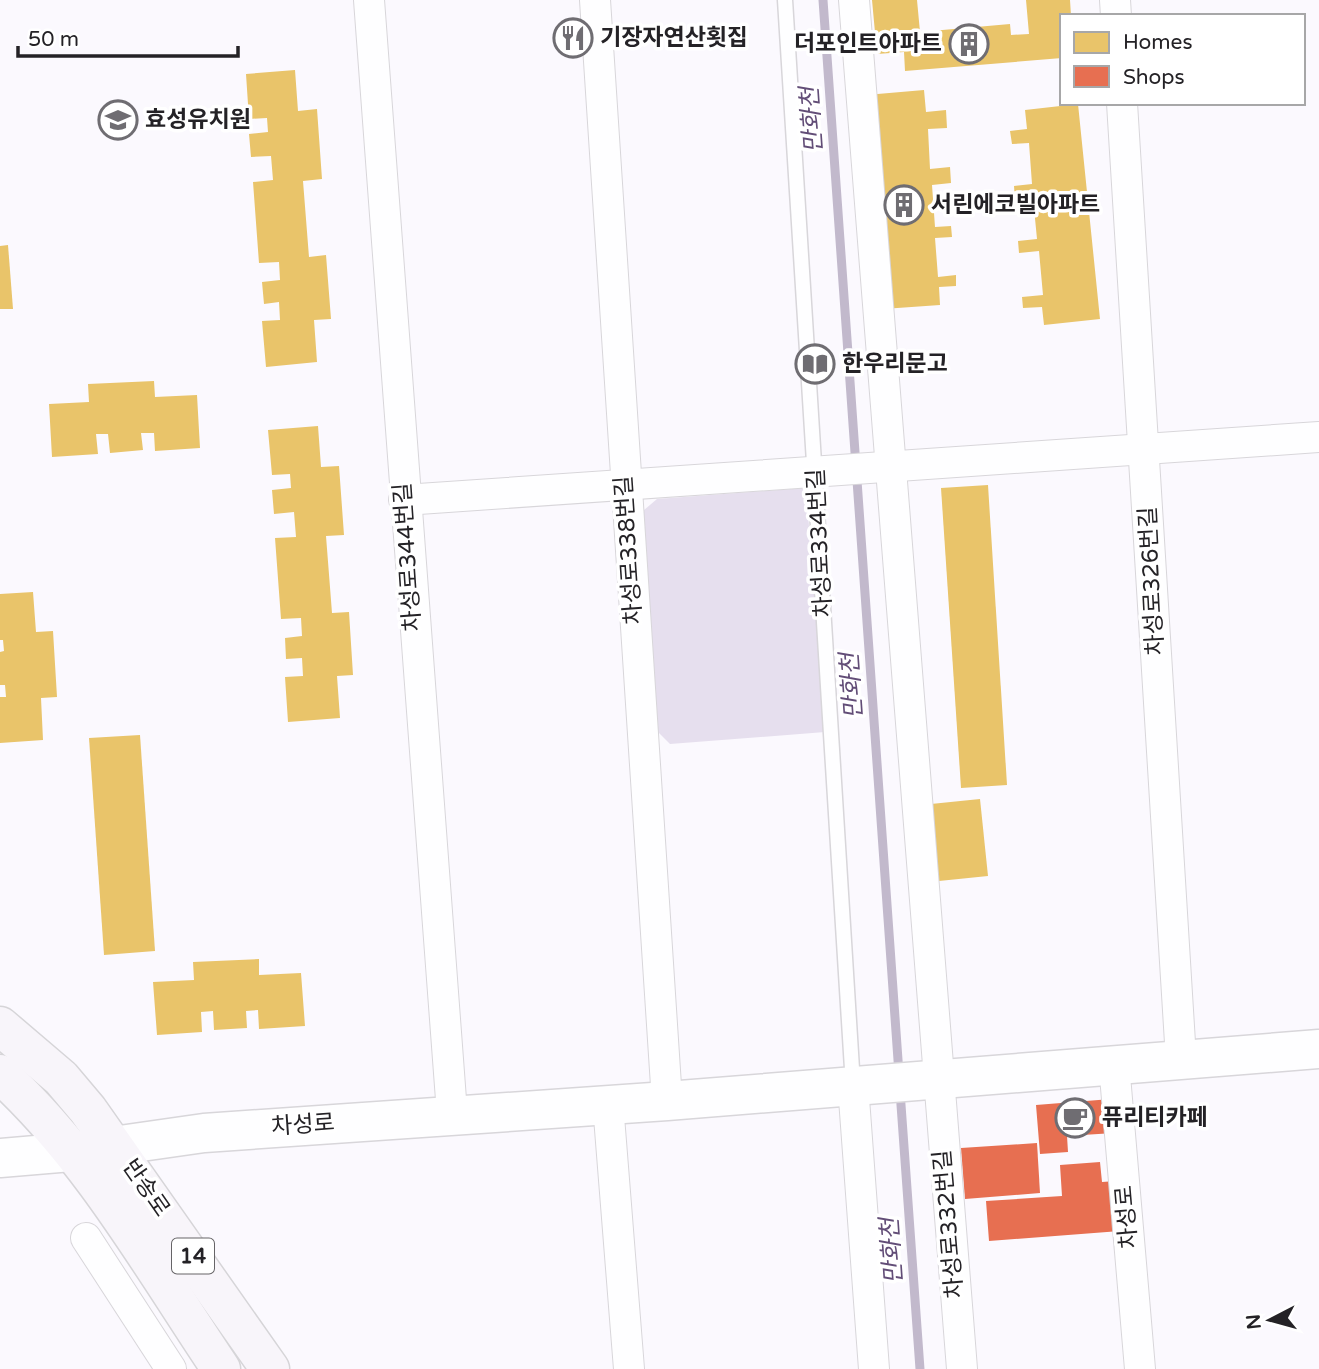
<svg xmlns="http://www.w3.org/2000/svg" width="1319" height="1369" font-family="'Varela Round','Noto Sans KR',sans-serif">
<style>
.green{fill:#e6dfee}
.homes{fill:#e9c46a}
.shops{fill:#e76f51}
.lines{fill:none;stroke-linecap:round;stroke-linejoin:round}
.stream{stroke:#c2b9cc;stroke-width:9}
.service-casing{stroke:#d8d6da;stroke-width:17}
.minor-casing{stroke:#d8d6da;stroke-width:32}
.secondary-casing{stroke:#d8d6da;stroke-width:41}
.primary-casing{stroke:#d6d5d8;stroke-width:41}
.service{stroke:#fefeff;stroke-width:14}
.minor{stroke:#fefeff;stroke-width:30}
.secondary{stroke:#fefeff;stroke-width:38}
.primary{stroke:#f8f5fa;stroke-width:38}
.labels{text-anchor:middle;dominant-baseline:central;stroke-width:7;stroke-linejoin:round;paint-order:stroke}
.shield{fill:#fff;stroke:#666467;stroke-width:2}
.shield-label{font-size:21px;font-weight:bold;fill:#242226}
.poi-label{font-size:23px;font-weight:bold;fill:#242226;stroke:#fff;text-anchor:start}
.street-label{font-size:23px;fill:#242226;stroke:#fff}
.water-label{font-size:24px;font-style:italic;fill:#624d77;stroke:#fff}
</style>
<rect width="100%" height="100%" fill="#fbf9fe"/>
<path class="green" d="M806,488L825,732L670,744L652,726L637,516L657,499Z"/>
<g class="homes">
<path d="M872,0H917L920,32L1010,24L1011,35L1029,34L1026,0H1070L1071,16H1062V58L905,71L904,52L877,54Z"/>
<path d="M295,70L298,111L317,109L322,179L303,181L309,257L326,255L331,319L314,320L317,362L266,367L262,321L280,320L279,302L264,304L262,282L280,280L279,262L259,263L253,182L273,180L271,156L251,157L249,134L268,132L267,118L249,119L246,74Z"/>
<path d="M924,90L926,112L946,110L947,128L928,129L930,169L950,167L951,183L932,185L935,227L951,226L952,237L935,238L938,277L956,275V286L939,287L940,305L883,309L866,95Z"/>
<path d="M1078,104L1100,319L1044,325L1042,307L1023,308L1022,297L1043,295L1039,251L1019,253L1018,241L1037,239L1033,198L1015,200L1014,186L1032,184L1029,143L1012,144L1010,131L1027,129L1025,110Z"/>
<path d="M8,245L13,309H0V246Z"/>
<path d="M154,381L155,397L197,395L200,448L155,451L154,433H141L143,450L110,453L108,434H96L98,454L52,457L49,404L89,402L88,384Z"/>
<path d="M318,426L321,467L339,466L344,535L326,536L332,613L349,612L353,675L337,676L340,718L288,722L285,677L303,676L302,658L286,659L285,638L302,636L301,618L281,619L275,538L296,537L294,512L274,514L272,490L291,488L290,474L272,475L268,430Z"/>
<path d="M988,485L1007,785L961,788L941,488Z"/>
<path d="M33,592L36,632L53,631L57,697L41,698L43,740L0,743V697H6L5,685H0V652L4,651L3,640H0V594Z"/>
<path d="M140,735L155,951L104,955L89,738Z"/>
<path d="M980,799L988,876L939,881L931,804Z"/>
<path d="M259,959V975L301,973L305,1026L259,1029L258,1010L246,1011L247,1028L214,1030L213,1011L201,1012L202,1032L157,1035L153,982L194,980L193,962Z"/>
</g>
<g class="shops">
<path d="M1111,1099L1114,1133L1067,1136L1068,1152L1040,1154L1036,1105Z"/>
<path d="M1037,1143L1040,1193L965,1199L961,1148Z"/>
<path d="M1100,1162L1102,1182L1116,1181L1120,1231L989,1241L986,1201L1062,1196L1060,1165Z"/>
</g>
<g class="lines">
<g class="stream">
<path d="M823,0L899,1074"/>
<path d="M900,1091L920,1369"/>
</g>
<g class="service-casing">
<path id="service" d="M785,0L853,1085"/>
</g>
<g class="minor-casing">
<g id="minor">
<path d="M369,0L452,1113"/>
<path d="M595,0L667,1101"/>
<path d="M854,0L962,1369"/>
<path d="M1115,0L1116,16"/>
<path d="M1122,103L1181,1059"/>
<path d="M404,500L1319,437"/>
<path d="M1114,1064L1140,1369"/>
<path d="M853,1085L874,1369"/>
<path d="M608,1104L629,1369"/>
<path d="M86,1238L171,1369"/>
</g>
</g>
<g class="secondary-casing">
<path id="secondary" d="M0,1158L71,1152L204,1133L667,1101L1319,1049"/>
</g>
<g class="primary-casing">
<g id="primary">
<path d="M0,1026L61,1078L88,1110L270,1369"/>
<path d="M0,1074C91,1157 153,1268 221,1369"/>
</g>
</g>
<use href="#service" class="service"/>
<use href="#minor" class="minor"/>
<use href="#secondary" class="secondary"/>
<use href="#primary" class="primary"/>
</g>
<defs>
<g id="restaurant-ring" transform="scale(2.0125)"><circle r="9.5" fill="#fff" stroke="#6f6d72" stroke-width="1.5"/><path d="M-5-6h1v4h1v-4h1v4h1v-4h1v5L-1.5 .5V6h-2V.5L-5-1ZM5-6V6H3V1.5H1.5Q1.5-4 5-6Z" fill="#6f6d72"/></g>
<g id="building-ring" transform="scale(2.0125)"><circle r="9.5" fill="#fff" stroke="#6f6d72" stroke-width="1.5"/><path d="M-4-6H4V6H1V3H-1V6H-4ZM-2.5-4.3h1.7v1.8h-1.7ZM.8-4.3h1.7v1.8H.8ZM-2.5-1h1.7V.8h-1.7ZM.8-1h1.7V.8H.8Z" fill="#6f6d72"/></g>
<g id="school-ring" transform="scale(2.0125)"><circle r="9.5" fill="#fff" stroke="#6f6d72" stroke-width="1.5"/><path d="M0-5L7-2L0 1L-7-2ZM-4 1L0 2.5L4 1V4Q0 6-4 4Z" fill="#6f6d72"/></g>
<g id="library-ring" transform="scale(2.0125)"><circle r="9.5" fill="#fff" stroke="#6f6d72" stroke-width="1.5"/><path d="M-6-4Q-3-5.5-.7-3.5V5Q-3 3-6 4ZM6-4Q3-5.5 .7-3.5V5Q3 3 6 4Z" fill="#6f6d72"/></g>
<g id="cafe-ring" transform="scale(2.0125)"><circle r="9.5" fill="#fff" stroke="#6f6d72" stroke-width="1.5"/><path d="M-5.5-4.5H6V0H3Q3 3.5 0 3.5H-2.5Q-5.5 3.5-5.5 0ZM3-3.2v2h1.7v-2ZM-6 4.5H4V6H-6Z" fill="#6f6d72"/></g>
</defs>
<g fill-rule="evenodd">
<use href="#restaurant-ring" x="573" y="38"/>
<use href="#building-ring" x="969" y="44"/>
<use href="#school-ring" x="118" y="120"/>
<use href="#building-ring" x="904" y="205"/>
<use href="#library-ring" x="815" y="364"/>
<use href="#cafe-ring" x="1075" y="1118"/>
</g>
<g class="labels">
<rect class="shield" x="172" y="1238.5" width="42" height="35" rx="5"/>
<g class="shield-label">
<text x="193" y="1256">14</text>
</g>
<g class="poi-label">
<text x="600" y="38">기장자연산횟집</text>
<text x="942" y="44" text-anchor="end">더포인트아파트</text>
<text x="145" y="120">효성유치원</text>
<text x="931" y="205">서린에코빌아파트</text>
<text x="842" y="364">한우리문고</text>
<text x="1102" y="1118">퓨리티카페</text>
</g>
<g class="street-label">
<text transform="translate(820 543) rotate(-93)">차성로334번길</text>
<text transform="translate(629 550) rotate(-94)">차성로338번길</text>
<text transform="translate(408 557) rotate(-94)">차성로344번길</text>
<text transform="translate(1152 581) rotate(-93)">차성로326번길</text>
<text transform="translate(303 1125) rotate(-4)">차성로</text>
<text transform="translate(146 1188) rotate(55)">반송로</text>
<text transform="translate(1127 1217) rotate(-95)">차성로</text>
<text transform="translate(949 1224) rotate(-95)">차성로332번길</text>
</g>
<g class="water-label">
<text transform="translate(812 120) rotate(-94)">만화천</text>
<text transform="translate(852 686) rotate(-94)">만화천</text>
<text transform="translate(892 1251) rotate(-94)">만화천</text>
</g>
</g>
<rect x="1060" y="14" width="245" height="91" fill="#ffffff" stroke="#a7a7a8" stroke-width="2"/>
<rect x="1074" y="32" width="35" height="21" fill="#e9c46a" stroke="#a7a7a8" stroke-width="2"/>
<text x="1123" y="49" font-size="21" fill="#242226">Homes</text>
<rect x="1074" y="66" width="35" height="21" fill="#e76f51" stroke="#a7a7a8" stroke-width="2"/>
<text x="1123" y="84" font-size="21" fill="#242226">Shops</text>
<g transform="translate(1270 1320) rotate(264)" stroke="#ffffff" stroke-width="5" paint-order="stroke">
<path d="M0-5L12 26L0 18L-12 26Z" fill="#242226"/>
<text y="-10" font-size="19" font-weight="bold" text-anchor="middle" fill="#242226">N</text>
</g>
<path d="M18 46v10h220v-10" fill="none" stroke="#242226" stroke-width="3.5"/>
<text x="28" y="46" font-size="21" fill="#242226" stroke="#ffffff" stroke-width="5" paint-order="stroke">50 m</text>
</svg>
